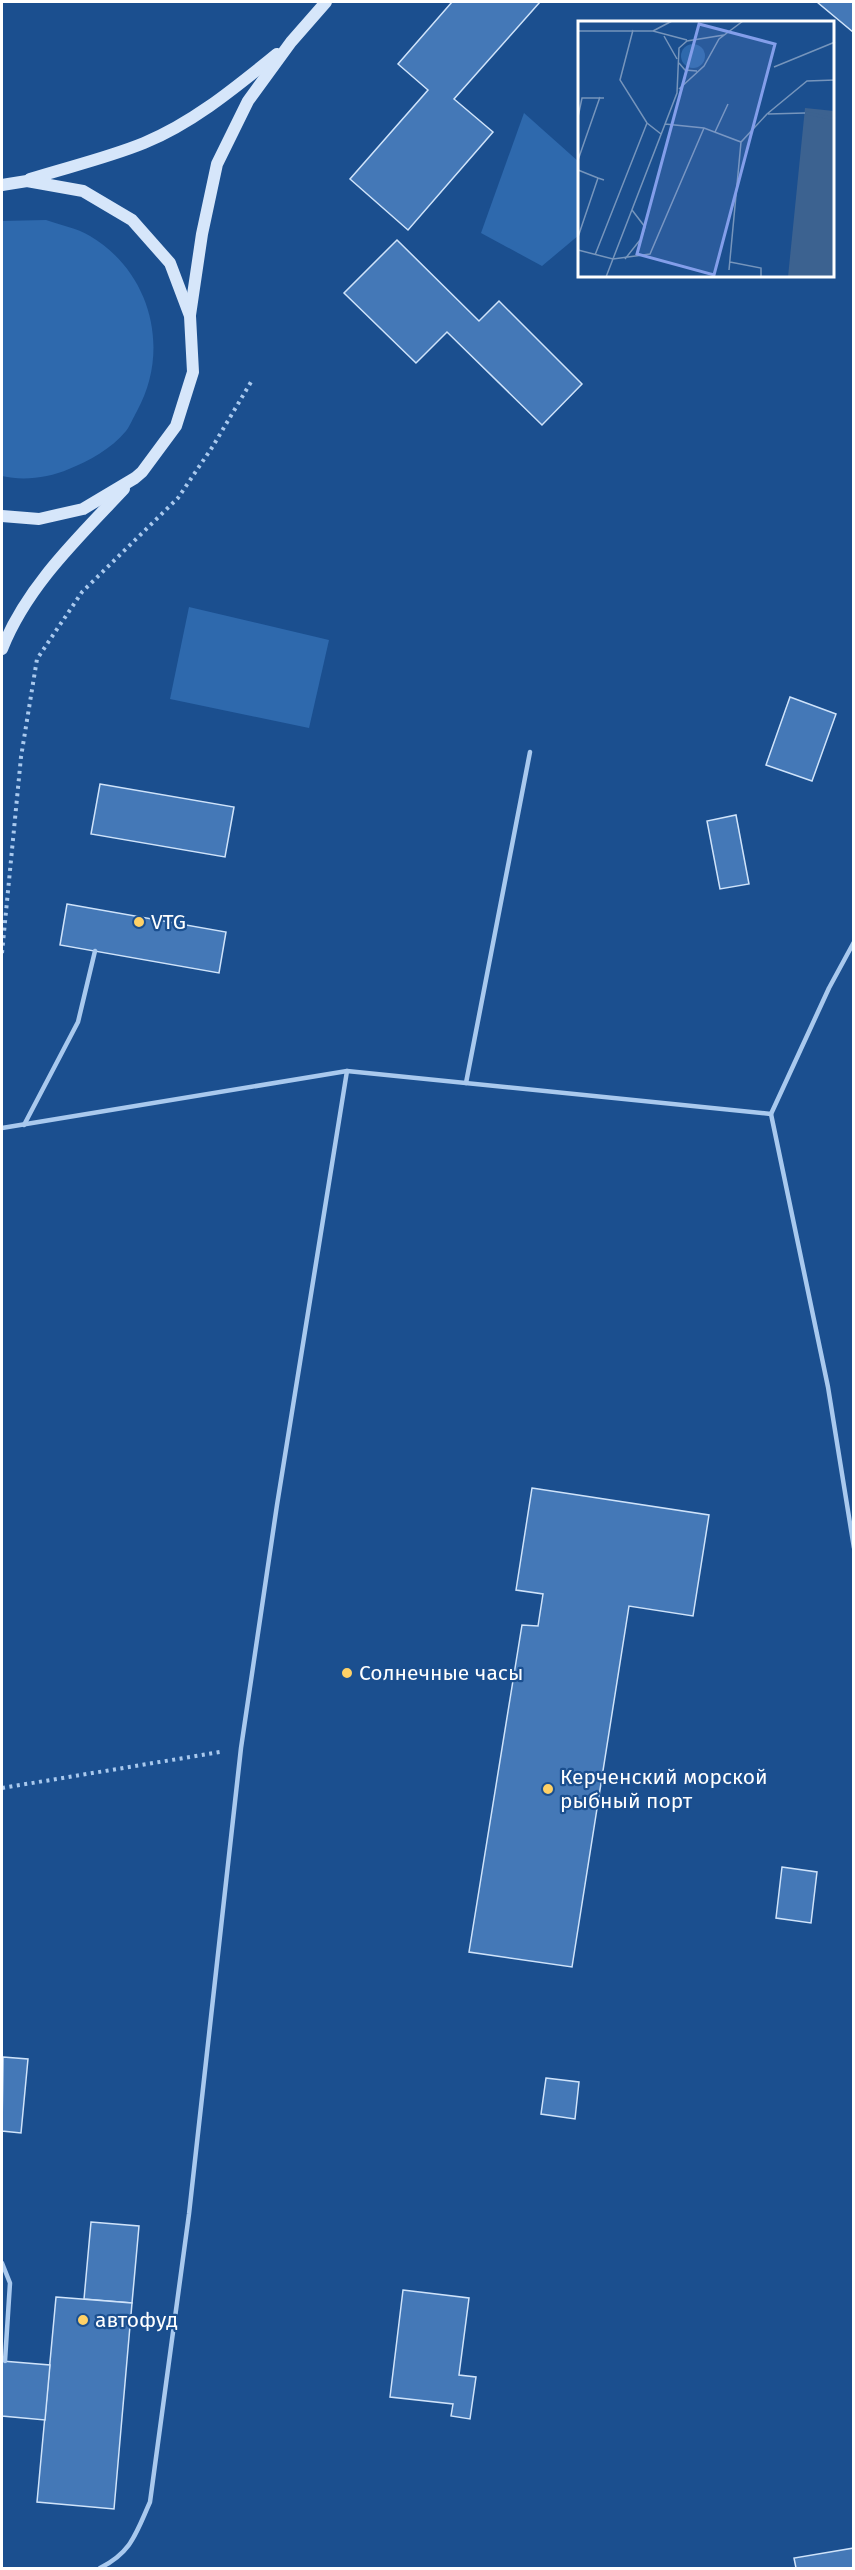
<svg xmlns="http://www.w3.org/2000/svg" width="855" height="2570" font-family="'Fira Sans',sans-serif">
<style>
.green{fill:#2e69ad}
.building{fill:#4478b7;stroke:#cfe3fa;stroke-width:1.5}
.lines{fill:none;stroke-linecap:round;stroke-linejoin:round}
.path{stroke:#a9c9ee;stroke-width:4;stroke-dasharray:3 4.5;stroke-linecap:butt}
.lane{stroke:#a9c9ee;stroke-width:4.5}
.secondary{stroke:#d6e6fa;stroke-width:12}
.poi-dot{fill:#ffd166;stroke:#1b4f8f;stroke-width:2}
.labels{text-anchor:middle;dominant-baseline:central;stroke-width:4.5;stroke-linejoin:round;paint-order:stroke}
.poi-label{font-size:21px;fill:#fff;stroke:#1b4f8f;text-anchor:start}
.inset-river{fill:none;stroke:#3c6290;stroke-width:3}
.inset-road{fill:none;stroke:#7695bc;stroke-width:1.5}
.view{fill:#839eea;fill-opacity:0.15;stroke:#839eea;stroke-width:3}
.inset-edge{fill:none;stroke:#fff;stroke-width:3}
</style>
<rect width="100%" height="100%" fill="#1b4f8f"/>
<g class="green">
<path d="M524,113L579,162V235L542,266L481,233Z"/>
<path d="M46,220C60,225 77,228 90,236C151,272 171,350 137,411C133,418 130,426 126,431C111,449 89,461 69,469C48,478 23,481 2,476V221Z"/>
<path d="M189,607L329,640L309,728L170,699Z"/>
</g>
<g class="building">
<path d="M452,2H540L454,99L493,132L408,230L350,179L428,90L398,64Z"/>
<path d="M817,2H854V31L853,32Z"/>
<path d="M397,240L479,321L499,301L582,384L542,425L447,332L416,363L344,293Z"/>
<path d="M790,697L836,714L812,781L766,765Z"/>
<path d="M100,784L234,807L225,857L91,834Z"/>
<path d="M736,815L749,884L720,889L707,821Z"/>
<path d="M67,904L226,932L219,973L60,945Z"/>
<path d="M532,1488L709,1515L693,1616L629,1606L572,1967L469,1952L522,1625L538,1626L543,1594L516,1590Z"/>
<path d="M782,1867L817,1872L811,1923L776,1918Z"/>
<path d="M3,2057L28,2059L21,2133L2,2131Z"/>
<path d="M546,2078L579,2082L575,2119L541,2114Z"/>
<path d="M91,2222L139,2226L132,2303L84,2299Z"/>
<path d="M403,2290L469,2298L459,2375L476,2377L470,2419L451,2416L453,2404L390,2397Z"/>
<path d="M56,2297L132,2303L114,2509L37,2502Z"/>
<path d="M2,2361L50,2365L45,2420L2,2416Z"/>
<path d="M854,2548V2568H796L794,2558Z"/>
</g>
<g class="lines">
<g class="path">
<path d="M2,953L21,757L37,659L82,592L178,498L213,446L251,382"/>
<path d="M2,1788L220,1752"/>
</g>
<g class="lane">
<path d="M466,1083L530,752"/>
<path d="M771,1114L828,1387L854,1548"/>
<path d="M24,1125L78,1022L95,951"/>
<path d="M2,1128L347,1071L771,1114L829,988L854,942"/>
<path d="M2,2263L10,2283L5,2361"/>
<path d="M100,2568C132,2552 136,2533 150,2502L189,2214L241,1748L277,1505L347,1071"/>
</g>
<g class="secondary">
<path d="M30,179C68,167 107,158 144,143C193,123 236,87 277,54"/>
<path d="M2,185L27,181L83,191L132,220L170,263L190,316L193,372L176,426L142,472L135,478L83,509L39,519L2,516"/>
<path d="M190,315L202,234L217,164L248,101L291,42L326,2"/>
<path d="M2,649C27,586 78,538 124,489"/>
</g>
</g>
<g class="poi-dot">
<circle cx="139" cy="922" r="6"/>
<circle cx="347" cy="1673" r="6"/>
<circle cx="548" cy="1789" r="6"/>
<circle cx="83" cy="2320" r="6"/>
</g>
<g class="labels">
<g class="poi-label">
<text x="151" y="922">VTG</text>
<text x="359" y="1673">Солнечные часы</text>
<text x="560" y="1777">Керченский морской<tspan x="560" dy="24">рыбный порт</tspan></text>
<text x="95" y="2320">автофуд</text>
</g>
</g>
<g transform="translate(578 21)">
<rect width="256" height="256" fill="#1b4f8f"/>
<path d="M103 35a12 12 0 1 1 24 0a12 12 0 1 1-24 0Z" fill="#2e69ad"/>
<path d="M227,87L256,90V256H210Z" fill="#3c6290"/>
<path class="inset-river" d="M228,92L257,98"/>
<path class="inset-road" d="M55,9L42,59L69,102L83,113M0,10H75L109,19M75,10L94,0M86,15L99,38M101,42L107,49L119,50M196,46L257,21M101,68L126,45L141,18L165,0M190,93L227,92M0,96L4,77H26M87,103L126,107L163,121L189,93L229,60L257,59M137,111L150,83M0,139L22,76M0,149L20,157M54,189L67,206L64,215M0,216L20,157L26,159M0,229L35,238L72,233L126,107M17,234L69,102M47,238L62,219M152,241L183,247V256M151,249L163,121M28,256L99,72L101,27L109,20L146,14"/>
<path class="view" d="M121,3L197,23L136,254L59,233Z"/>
<rect width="256" height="256" class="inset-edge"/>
</g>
<rect width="855" height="2570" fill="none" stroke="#ffffff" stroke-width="6"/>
</svg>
